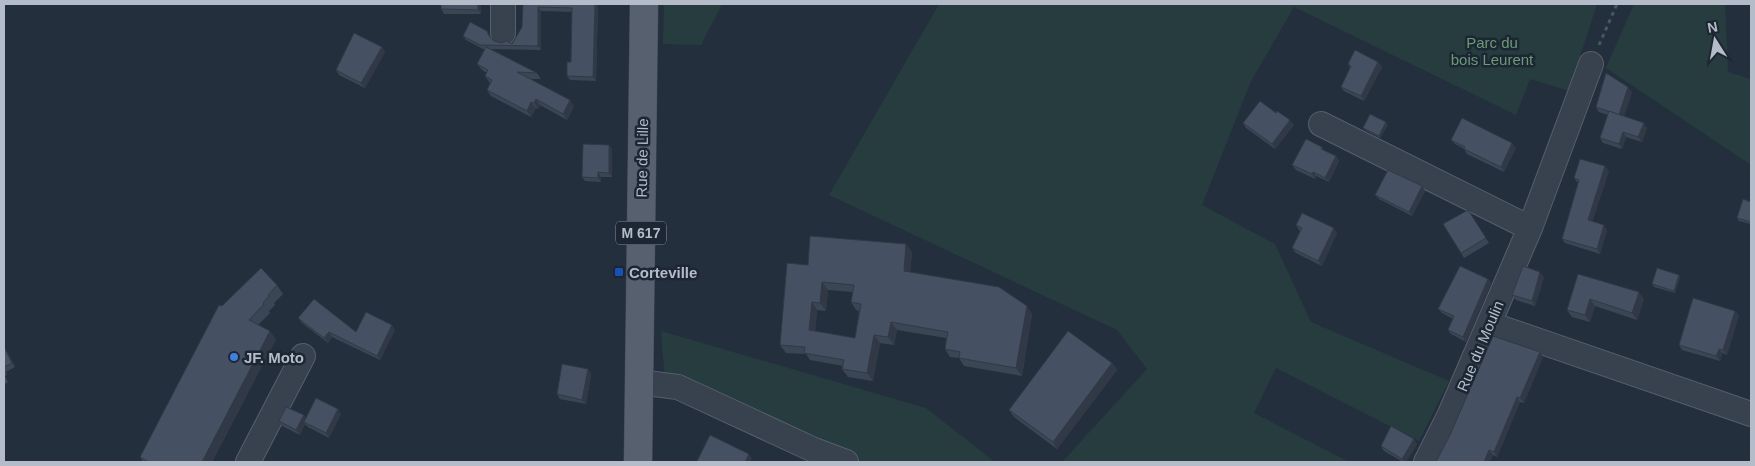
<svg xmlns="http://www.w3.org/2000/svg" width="1755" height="466" font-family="Arial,sans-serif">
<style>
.green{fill:#263c3f}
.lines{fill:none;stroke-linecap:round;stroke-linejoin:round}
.minor-casing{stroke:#565f6c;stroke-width:26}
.major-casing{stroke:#414a57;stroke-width:29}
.path{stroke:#44595c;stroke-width:3;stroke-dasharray:4 4;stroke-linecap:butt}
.minor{stroke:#38414e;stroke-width:24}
.major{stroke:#56606e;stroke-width:28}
.wall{fill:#3b4654;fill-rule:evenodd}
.shaded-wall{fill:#303945}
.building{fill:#455162;stroke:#303945;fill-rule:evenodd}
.transit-dot{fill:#1a4fb4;stroke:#1d2633;stroke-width:2}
.shop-dot{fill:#3f7fe0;stroke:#1d2633;stroke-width:2}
.labels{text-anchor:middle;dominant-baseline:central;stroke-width:5;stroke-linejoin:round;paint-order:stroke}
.shield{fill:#1d2633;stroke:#878f9c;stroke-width:1}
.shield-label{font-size:14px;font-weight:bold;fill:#b4bcc9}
.park-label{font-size:15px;fill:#6b9a76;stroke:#1d2633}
.street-label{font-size:15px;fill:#b4bcc9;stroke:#1d2633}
.poi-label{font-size:15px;font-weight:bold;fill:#b4bcc9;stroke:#1d2633;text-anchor:start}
</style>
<rect width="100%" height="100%" fill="#242f3e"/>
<g class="green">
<path d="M664,4H722L701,45L663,44Z"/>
<path d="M939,4H1597L1569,91L1530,79L1516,115L1294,7L1251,81L1202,205L1275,244L1311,322L1449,381L1419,441L1276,368L1254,413L1349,462H1062L1147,369L1117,330L829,195Z"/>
<path d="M1634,4H1725L1728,72L1751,79V165L1606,68Z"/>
<path d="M661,331L926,408L995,462H838L665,381Z"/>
</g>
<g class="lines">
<g class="minor-casing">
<g id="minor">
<path d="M503,33V4"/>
<path d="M1321,124L1530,228"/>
<path d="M1490,324L1751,414"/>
<path d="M639,382L678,387L814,450L846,462"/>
<path d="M248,462L303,356"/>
<path d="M1426,462L1450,414L1530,228L1591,64"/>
</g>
</g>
<g class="major-casing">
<path id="major" d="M638,462L644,4"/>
</g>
<path class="path" d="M1599,45L1617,4"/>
<use href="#minor" class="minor"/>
<use href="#major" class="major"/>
</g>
<g class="wall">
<path d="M441,4H481V14H444L441,9Z"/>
<path d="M523,4H598L596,81L570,80L567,76L571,62L572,12L541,11V50L491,49L537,73L541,79H529L574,106L567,120L540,105L538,109L536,108L531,117L491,96L487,90L490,83L485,76L487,73L482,70L477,64L485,49H483L466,40L463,36L490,35L491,38L494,41L501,43L512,44L522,27Z"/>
<path d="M382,47L385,52L365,88L339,75L336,70Z"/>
<path d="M1378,62L1382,67L1364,101L1344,91L1341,87L1350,68L1348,64Z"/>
<path d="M1632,92L1624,116L1647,128L1642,142L1626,137L1622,149L1603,143L1600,138L1608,115L1599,112L1596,107Z"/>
<path d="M1243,123L1294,125L1275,149L1246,128Z"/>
<path d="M1388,125L1380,138L1365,130L1363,128Z"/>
<path d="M1451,140L1516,148L1504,172L1467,154L1464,149L1455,144Z"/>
<path d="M609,145L612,149V177H601V182L585,181L582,177Z"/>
<path d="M1322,147L1324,151L1336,156L1339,161L1329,182L1316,176L1315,179L1296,170L1292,165Z"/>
<path d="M1609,171L1592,222L1607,230L1600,254L1565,243L1562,239L1578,183L1574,178Z"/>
<path d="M1425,191L1412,216L1379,199L1375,195Z"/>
<path d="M1751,202V224L1739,221L1737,218Z"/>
<path d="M1468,210L1489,243L1464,258L1461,253Z"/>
<path d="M1296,225L1337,233L1322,266L1296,253L1292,248L1300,231L1299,230Z"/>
<path d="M912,252L910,272L1032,314L1022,376L964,366L959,358L950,357L945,349L946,338L897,330L894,345L880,343L873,381L848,377L842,369L843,366L810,360L806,354L786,353L780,345L808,265ZM828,290L853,292L851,302L856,310L859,311L855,338L815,331L817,310L826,311Z"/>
<path d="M1578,274L1644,299L1637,320L1595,306L1590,322L1572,317L1567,310Z"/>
<path d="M1679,275L1680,277L1675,293L1654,287L1652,284Z"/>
<path d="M1544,277L1535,306L1516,300L1512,295Z"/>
<path d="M1488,279L1491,283L1466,342L1451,334L1448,330L1453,319L1442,313L1438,309Z"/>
<path d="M277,285L283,294L274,303L275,305L269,311L270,313L258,325L276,339L212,462H143L140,457L222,306Z"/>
<path d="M1739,315L1727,355L1722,353L1720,361L1682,350L1679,345Z"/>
<path d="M298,318L356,332L395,330L380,360L332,337L328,343L302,323Z"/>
<path d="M4,346L15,367L6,372L7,375L5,376L8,382L4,385Z"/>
<path d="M1543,357L1524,403L1520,402L1497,457L1493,455L1436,462Z"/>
<path d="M1112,363L1117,370L1057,449L1014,417L1009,410Z"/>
<path d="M588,369L591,374L586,404L560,399L557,394Z"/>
<path d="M341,414L329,438L308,427L305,424L300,435L282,426L279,421Z"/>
<path d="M1414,439L1417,444L1406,462H1403L1384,451L1381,446Z"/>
</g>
<g class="shaded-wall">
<path d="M478,4H481V14L478,10Z"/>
<path d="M595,4H598L596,81L593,77Z"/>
<path d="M538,7L541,11V50L538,46Z"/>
<path d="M382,47L385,52L365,88L361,83Z"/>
<path d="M1378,62L1382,67L1364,101L1361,96Z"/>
<path d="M1628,87L1632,92L1623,120L1619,115Z"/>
<path d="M536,99L540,105L538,109L534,103Z"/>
<path d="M570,100L574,106L567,120L563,114Z"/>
<path d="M531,102L536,108L531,117L527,111Z"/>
<path d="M1290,120L1294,125L1275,149L1272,144Z"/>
<path d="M1386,122L1388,125L1380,138L1379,136Z"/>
<path d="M1644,123L1647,128L1642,142L1638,137Z"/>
<path d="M1623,132L1626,137L1622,149L1619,144Z"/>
<path d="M1512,143L1516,148L1504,172L1501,167Z"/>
<path d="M609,145L612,149V177L609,173Z"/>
<path d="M1336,156L1339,161L1329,182L1325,178Z"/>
<path d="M1605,166L1609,171L1591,225L1588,220Z"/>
<path d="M598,172L601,177V182L598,178Z"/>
<path d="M1313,172L1316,176L1315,179L1312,174Z"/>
<path d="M1422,186L1425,191L1412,216L1409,212Z"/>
<path d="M1604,225L1607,230L1600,254L1597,249Z"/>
<path d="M1334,228L1337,233L1322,266L1318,261Z"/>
<path d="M906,244L912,252L910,278L904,271Z"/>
<path d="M1540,272L1544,277L1535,306L1532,301Z"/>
<path d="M1679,275L1680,277L1675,293L1674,291Z"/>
<path d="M1488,279L1491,283L1466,342L1463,337Z"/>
<path d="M822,282L828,290L826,311L820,303Z"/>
<path d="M1639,292L1644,299L1637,320L1632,313Z"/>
<path d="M1590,299L1595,306L1590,322L1585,315Z"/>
<path d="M812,302L817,310L815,337L809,330Z"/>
<path d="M1027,306L1032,314L1022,376L1016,368Z"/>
<path d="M1735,311L1739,315L1727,355L1723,350Z"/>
<path d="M891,322L897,330L894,345L888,337Z"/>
<path d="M392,325L395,330L380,360L377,356Z"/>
<path d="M270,331L276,339L212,462H202Z"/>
<path d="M329,332L332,337L328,343L324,338Z"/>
<path d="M874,335L880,343L873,381L867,373Z"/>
<path d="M4,346L15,367L12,363Z"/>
<path d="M1719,349L1722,353L1720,361L1716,356Z"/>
<path d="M1540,352L1543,357L1524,403L1520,398Z"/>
<path d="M1112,363L1117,370L1057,449L1053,442Z"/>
<path d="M588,369L591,374L586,404L582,400Z"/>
<path d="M1517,397L1520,402L1497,457L1494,452Z"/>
<path d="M338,409L341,414L329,438L326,433Z"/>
<path d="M304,415L307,420L304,422L305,424L300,435L296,430Z"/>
<path d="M1414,439L1417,444L1406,462H1405L1402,459Z"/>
<path d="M1489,450L1493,455L1490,462H1484Z"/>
<path d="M749,454L752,459L750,462H745Z"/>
</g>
<g class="building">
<path d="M441,4H478V10L441,9Z"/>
<path d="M523,4H595L593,77L567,76V62H571L572,8L538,7V46L480,45L463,36L470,22L487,31L489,36L494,41L501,43L507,41L512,44L522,27Z"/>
<path d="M354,33L382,47L361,83L336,70Z"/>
<path d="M486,47L537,73L517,72L570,100L563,114L536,99L534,103L531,102L527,111L487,90L492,80L485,76L488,70L477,64Z"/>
<path d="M1355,50L1378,62L1361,96L1341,87L1351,66L1348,64Z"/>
<path d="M1606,73L1628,87L1619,115L1596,107Z"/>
<path d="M1260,101L1276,113L1277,111L1290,120L1272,144L1243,123Z"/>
<path d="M1609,111L1644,123L1638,137L1623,132L1619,144L1600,138Z"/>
<path d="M1370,114L1386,122L1379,136L1363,128Z"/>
<path d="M1462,118L1512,143L1501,167L1464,149L1465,147L1451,140Z"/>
<path d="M1306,139L1322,147L1321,149L1336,156L1325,178L1313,172L1312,174L1292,165Z"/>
<path d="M583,144L609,145V173L598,172V178L582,177Z"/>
<path d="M1580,159L1605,166L1588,220L1604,225L1597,249L1562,239L1579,180L1574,178Z"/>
<path d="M1388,170L1422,186L1409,212L1375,195Z"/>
<path d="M1743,199L1751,202V222L1737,218Z"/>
<path d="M1468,210L1486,238L1461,253L1443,224Z"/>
<path d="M1302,213L1334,228L1318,261L1292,248L1302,228L1296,225Z"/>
<path d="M810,236L906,244L904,271L999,287L1027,306L1016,368L959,358L960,352L945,349L948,332L891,322L888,337L874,335L867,373L842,369L844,360L804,353L805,347L780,345L787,263L808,265ZM822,282L854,285L851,302L861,304L855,338L809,330L812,302L820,303Z"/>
<path d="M1460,266L1488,279L1463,337L1448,330L1454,316L1438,309Z"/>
<path d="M1523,266L1540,272L1532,301L1512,295Z"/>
<path d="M261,268L277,285L268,295L269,296L263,303L264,304L249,320L270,331L202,462H149L140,457L219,305L222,306Z"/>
<path d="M1657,268L1679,275L1674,291L1652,284Z"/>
<path d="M1578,274L1639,292L1632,313L1590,299L1585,315L1567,310Z"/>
<path d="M1693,298L1735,311L1723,350L1719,349L1716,356L1679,345Z"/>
<path d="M314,299L356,332L366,312L392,325L377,356L329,332L324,338L298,318Z"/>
<path d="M1068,331L1112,363L1053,442L1009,410Z"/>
<path d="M1493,336L1540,352L1520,398L1517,397L1494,452L1489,450L1484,462H1436L1450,435Z"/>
<path d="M4,347L12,363L4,367Z"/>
<path d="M562,364L588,369L582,400L557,394Z"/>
<path d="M316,398L338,409L326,433L304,422Z"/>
<path d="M286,407L304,415L296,430L279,421Z"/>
<path d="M1391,426L1414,439L1402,459L1381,446Z"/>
<path d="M710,435L749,454L745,462H700L697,461Z"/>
</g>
<rect class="transit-dot" x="614" y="267" width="10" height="10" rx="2.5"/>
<circle class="shop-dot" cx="234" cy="357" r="5"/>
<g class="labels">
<rect class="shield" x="616" y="221.5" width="50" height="23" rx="4"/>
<g class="shield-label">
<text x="641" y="233">M 617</text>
</g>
<g class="park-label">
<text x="1492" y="42">Parc du<tspan x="1492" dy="17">bois Leurent</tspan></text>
</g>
<g class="street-label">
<text transform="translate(642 158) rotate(-89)">Rue de Lille</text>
<text transform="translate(1480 346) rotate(-67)">Rue du Moulin</text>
</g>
<g class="poi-label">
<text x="629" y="272">Corteville</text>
<text x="244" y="357">JF. Moto</text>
</g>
</g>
<rect width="1755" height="466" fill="none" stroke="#b4bcc9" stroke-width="10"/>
<g transform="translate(1715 40) rotate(349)" stroke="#1d2633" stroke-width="4" paint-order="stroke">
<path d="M0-4L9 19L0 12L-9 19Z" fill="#b4bcc9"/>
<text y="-8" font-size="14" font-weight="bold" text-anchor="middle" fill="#b4bcc9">N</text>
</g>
</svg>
